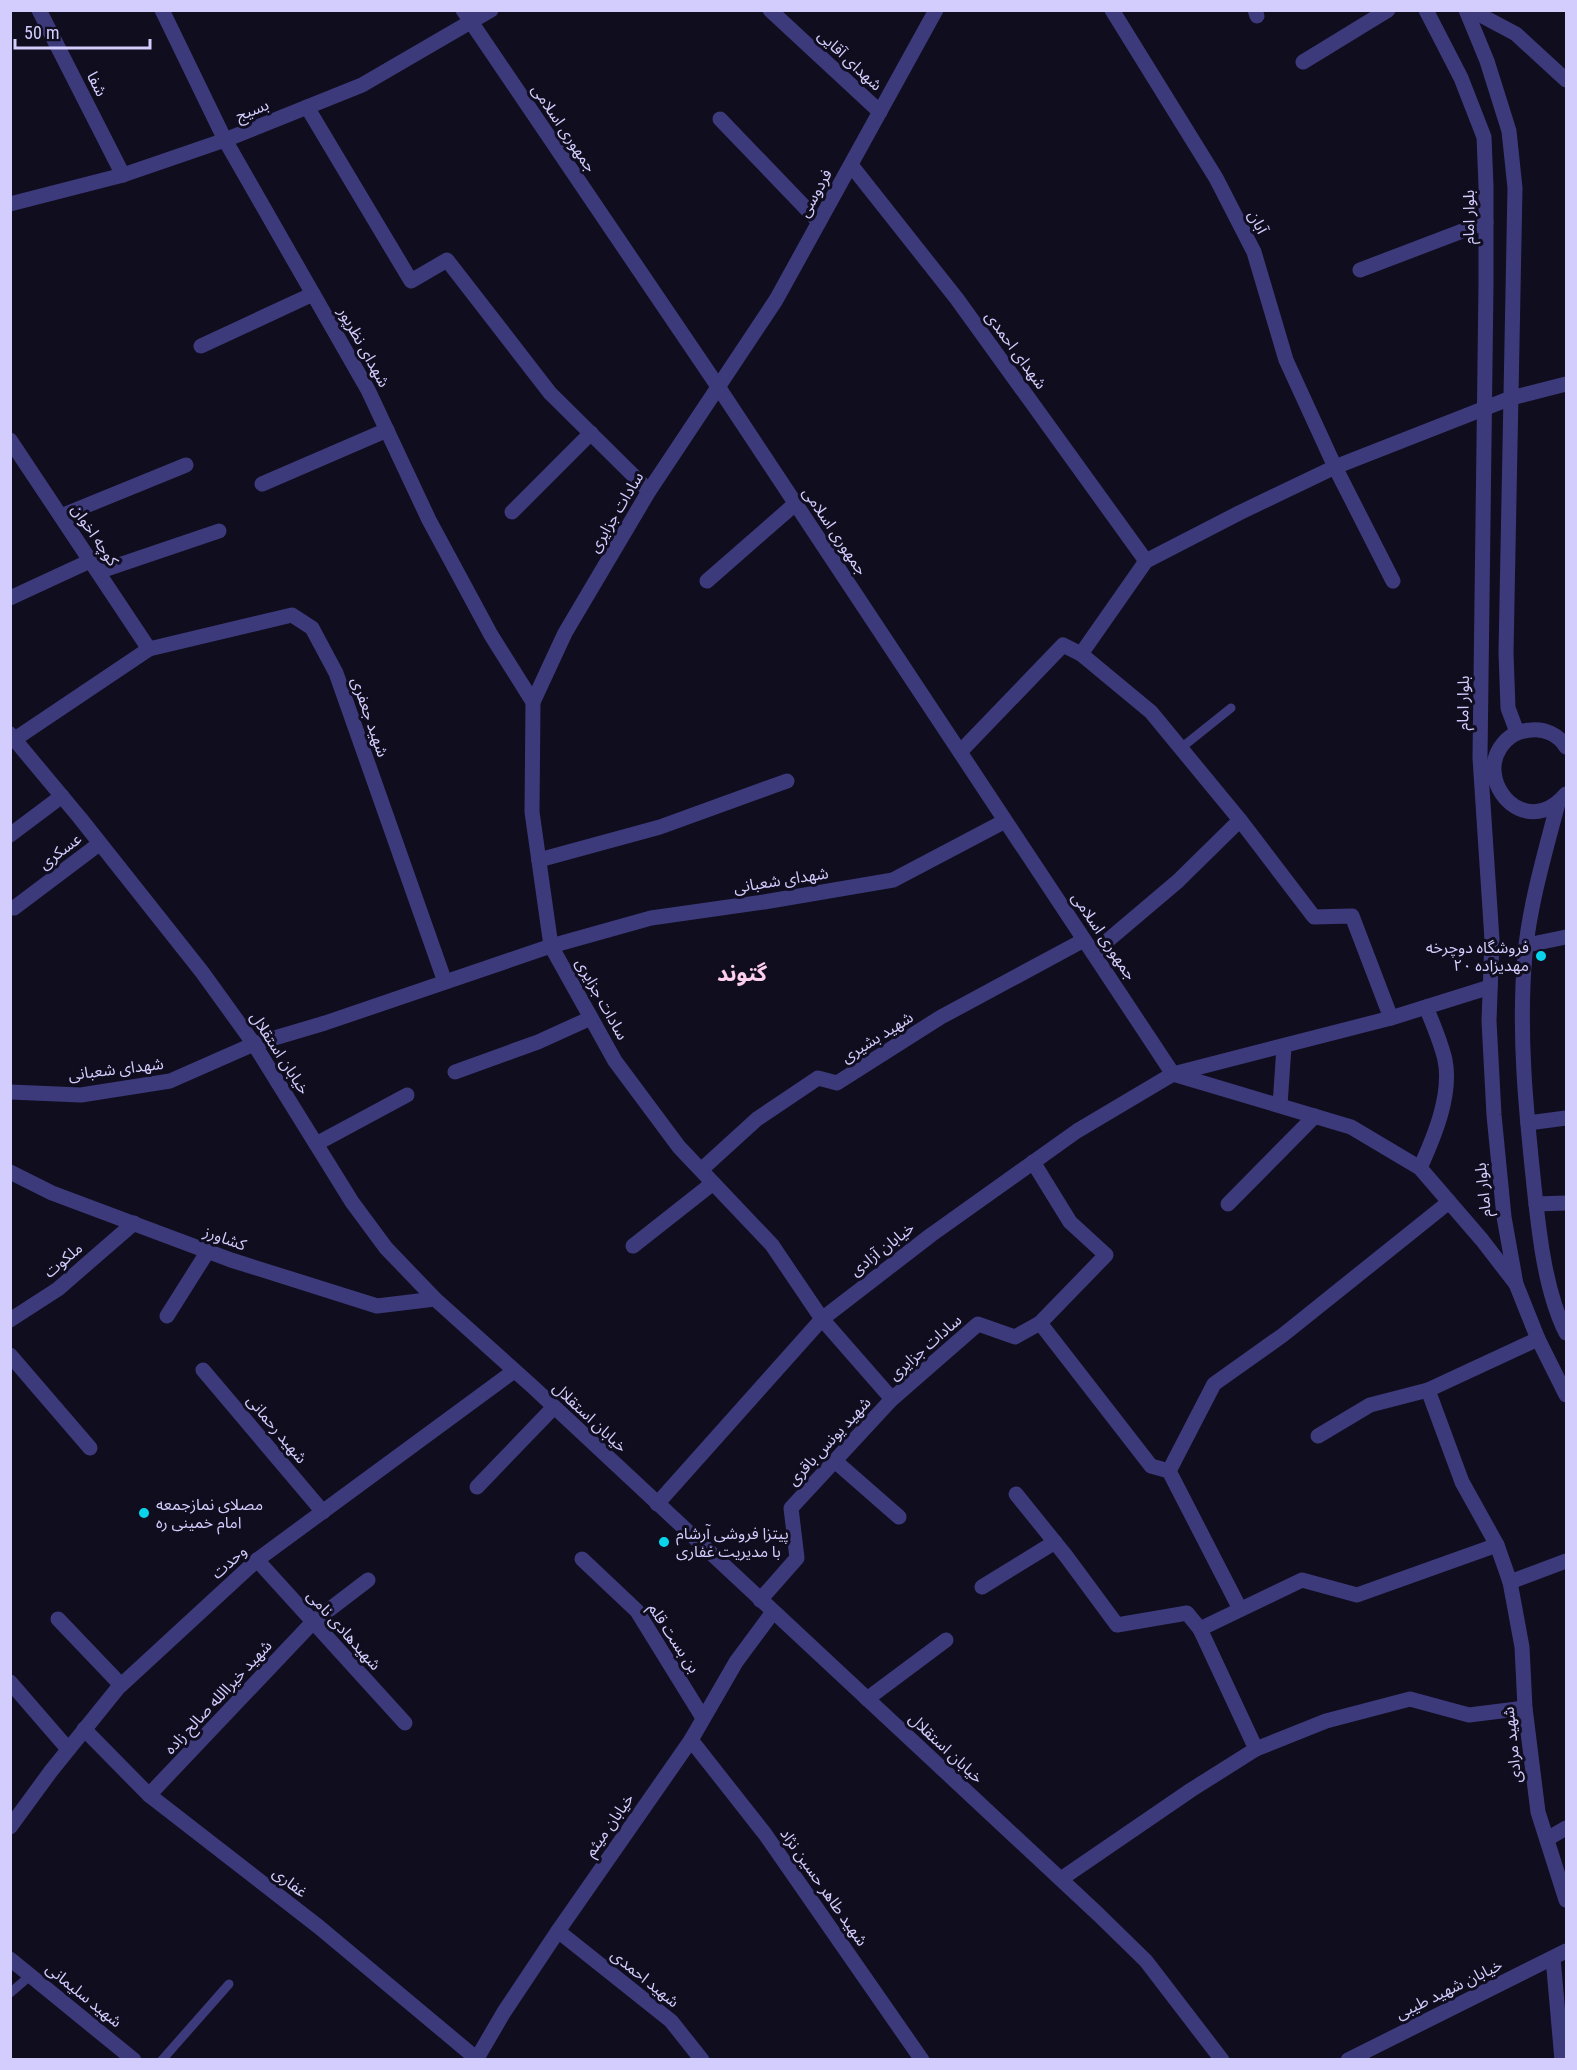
<svg xmlns="http://www.w3.org/2000/svg" width="1577" height="2070" font-family="'Roboto Condensed','Noto Sans Arabic',sans-serif">
<style>
.lines{fill:none;stroke-linecap:round;stroke-linejoin:round}
.service{stroke:#3d3a7c;stroke-width:9}
.minor{stroke:#3d3a7c;stroke-width:15}
.tertiary{stroke:#3d3a7c;stroke-width:15}
.poi-dot{fill:#0ad4ec;stroke:#100d1f;stroke-width:2}
.labels{text-anchor:middle;dominant-baseline:central;stroke-width:6;stroke-linejoin:round;paint-order:stroke}
.street-label{font-size:16px;fill:#d3cdfd;stroke:#100d1f}
.poi-label{font-size:16px;fill:#d3cdfd;stroke:#100d1f;text-anchor:start}
.district-label{font-size:22px;font-weight:bold;fill:#fdcfec;stroke:#100d1f}
</style>
<rect width="100%" height="100%" fill="#100d1f"/>
<g class="lines">
<g class="service">
<path d="M1181,748L1231,708"/>
<path d="M10,1993L31,1975"/>
<path d="M162,2060L229,1984"/>
</g>
<g class="minor">
<path d="M39,10L123,175"/>
<path d="M162,10L225,140L368,390L429,520L491,635L533,702"/>
<path d="M463,10L719,388L1173,1074L1351,1127L1420,1168L1482,1240L1516,1284"/>
<path d="M770,10L880,112"/>
<path d="M936,10L776,300L649,491L565,633L533,702L532,812L551,946L615,1061L679,1147L772,1245L822,1319L892,1399L978,1324L1015,1337L1040,1323L1106,1255L1070,1222L1033,1162"/>
<path d="M1112,10L1216,178L1254,252L1286,360L1335,467L1393,581"/>
<path d="M1255,10L1257,16"/>
<path d="M1471,10L1516,34L1566,80"/>
<path d="M1303,62L1388,10"/>
<path d="M307,107L411,281L447,260L550,393L649,491"/>
<path d="M720,119L819,222"/>
<path d="M851,165L957,299L1146,561"/>
<path d="M10,204L123,175L225,140L362,85L491,10"/>
<path d="M1360,270L1486,222"/>
<path d="M201,346L313,294"/>
<path d="M10,440L149,649"/>
<path d="M262,484L387,430"/>
<path d="M512,512L591,433"/>
<path d="M61,516L186,465"/>
<path d="M98,572L219,531"/>
<path d="M707,581L795,504"/>
<path d="M10,598L90,561"/>
<path d="M1081,654L1151,712L1240,820L1314,917L1352,916L1391,1018"/>
<path d="M15,739L149,649L292,615L312,628L336,673L445,982"/>
<path d="M960,752L1063,645L1081,654L1146,561L1239,513L1335,467L1511,398L1566,384"/>
<path d="M10,835L62,796"/>
<path d="M539,860L660,827L787,781"/>
<path d="M14,908L99,844"/>
<path d="M1527,945L1566,937"/>
<path d="M1093,953L1178,881L1240,820"/>
<path d="M455,1072L538,1042L591,1018"/>
<path d="M10,1092L81,1095L170,1081L254,1044L325,1023L551,946L651,918L764,902L893,880L1005,821"/>
<path d="M1280,1105L1284,1047"/>
<path d="M1528,1123L1566,1118"/>
<path d="M316,1144L407,1095"/>
<path d="M1420,1168C1434,1137 1452,1095 1445,1060C1441,1042 1433,1024 1426,1007"/>
<path d="M701,1170L757,1119L818,1078L837,1083L941,1017L1084,940"/>
<path d="M10,1172L52,1193L231,1260L377,1306L435,1299"/>
<path d="M1228,1204L1315,1116"/>
<path d="M1536,1204L1566,1203"/>
<path d="M633,1246L713,1183"/>
<path d="M167,1316L208,1251"/>
<path d="M10,1320L58,1289L134,1223"/>
<path d="M1040,1323L1151,1466L1169,1471L1240,1609"/>
<path d="M10,1355L90,1448"/>
<path d="M203,1370L323,1512"/>
<path d="M1318,1436L1370,1405L1428,1390"/>
<path d="M835,1461L899,1517"/>
<path d="M1169,1471L1214,1384L1283,1335L1449,1202"/>
<path d="M477,1487L554,1407"/>
<path d="M1016,1494L1066,1556L1117,1625L1187,1613L1200,1629"/>
<path d="M657,1504L822,1319L931,1235L1077,1131L1173,1074L1391,1018L1490,987"/>
<path d="M1497,1545L1462,1482L1428,1390L1538,1339"/>
<path d="M582,1559L637,1611L703,1718"/>
<path d="M257,1560L405,1723"/>
<path d="M1510,1582L1522,1647L1525,1708L1538,1812L1566,1900"/>
<path d="M982,1587L1055,1542"/>
<path d="M760,1600L797,1558L791,1508L892,1399"/>
<path d="M58,1619L121,1685"/>
<path d="M10,1682L68,1749"/>
<path d="M867,1699L946,1640"/>
<path d="M84,1729L149,1795L319,1927L477,2059"/>
<path d="M691,1740L765,1834L922,2060"/>
<path d="M1256,1749L1326,1721L1410,1699L1469,1715L1525,1708"/>
<path d="M149,1795L313,1622L368,1580"/>
<path d="M10,1827L51,1771L118,1688L257,1560L514,1371"/>
<path d="M1547,1839L1566,1828"/>
<path d="M1061,1879L1191,1790L1256,1749L1200,1629L1302,1580L1357,1595L1497,1545L1510,1582L1566,1561"/>
<path d="M558,1931L671,2021L702,2060"/>
<path d="M1553,1958L1562,2060"/>
<path d="M10,1959L134,2060"/>
<path d="M476,2060L504,2012L558,1931L691,1740L736,1662L773,1612"/>
<path d="M1348,2060L1566,1951"/>
</g>
<g class="tertiary">
<path d="M1426,10L1461,78L1484,137L1486,186V285L1480,758L1492,940L1489,1021L1494,1115L1504,1217L1516,1284L1538,1339L1566,1395"/>
<path d="M1466,10L1487,61L1509,131L1515,188L1506,653L1508,708L1517,732"/>
<path d="M10,734L80,818L202,972L254,1044L352,1202L386,1248L435,1299L533,1387L1099,1915L1146,1961L1222,2060"/>
<path d="M1566,747C1559,735 1544,728 1531,730C1517,731 1508,736 1500,748C1481,777 1510,821 1544,810C1554,807 1560,801 1566,794"/>
<path d="M1558,803C1545,853 1530,903 1525,954C1518,1032 1526,1110 1534,1186C1539,1233 1545,1291 1566,1333"/>
</g>
</g>
<g class="poi-dot">
<circle cx="1541" cy="956" r="6"/>
<circle cx="144" cy="1513" r="6"/>
<circle cx="664" cy="1542" r="6"/>
</g>
<g class="labels">
<g class="street-label">
<text transform="translate(850 60) rotate(43)">شهدای آقایی</text>
<text transform="translate(97 84) rotate(63)">شفا</text>
<text transform="translate(252 110) rotate(-22)">بسیج</text>
<text transform="translate(564 128) rotate(56)">جمهوری اسلامی</text>
<text transform="translate(815 193) rotate(-61)">فردوسی</text>
<text transform="translate(1468 217) rotate(-90)">بلوار امام</text>
<text transform="translate(1258 222) rotate(63)">آبان</text>
<text transform="translate(364 347) rotate(61)">شهدای نظرپور</text>
<text transform="translate(1016 350) rotate(54)">شهدای احمدی</text>
<text transform="translate(616 512) rotate(-59)">سادات جزایری</text>
<text transform="translate(835 531) rotate(56)">جمهوری اسلامی</text>
<text transform="translate(95 535) rotate(56)">کوچه اخوان</text>
<text transform="translate(1463 703) rotate(-89)">بلوار امام</text>
<text transform="translate(370 717) rotate(71)">شهید جعفری</text>
<text transform="translate(60 851) rotate(-37)">عسکری</text>
<text transform="translate(781 880) rotate(-9)">شهدای شعبانی</text>
<text transform="translate(1104 936) rotate(56)">جمهوری اسلامی</text>
<text transform="translate(602 999) rotate(61)">سادات جزایری</text>
<text transform="translate(877 1037) rotate(-32)">شهید بشیری</text>
<text transform="translate(280 1053) rotate(57)">خیابان استقلال</text>
<text transform="translate(116 1069) rotate(-7)">شهدای شعبانی</text>
<text transform="translate(1483 1190) rotate(-96)">بلوار امام</text>
<text transform="translate(225 1238) rotate(20)">کشاورز</text>
<text transform="translate(882 1249) rotate(-38)">خیابان آزادی</text>
<text transform="translate(63 1260) rotate(-40)">ملکوت</text>
<text transform="translate(925 1347) rotate(-41)">سادات جزایری</text>
<text transform="translate(590 1417) rotate(43)">خیابان استقلال</text>
<text transform="translate(277 1429) rotate(50)">شهید رحمانی</text>
<text transform="translate(829 1441) rotate(-47)">شهید یونس باقری</text>
<text transform="translate(229 1562) rotate(-42)">وحدت</text>
<text transform="translate(344 1630) rotate(48)">شهیدهادی نامی</text>
<text transform="translate(674 1638) rotate(57)">بن بست قلم</text>
<text transform="translate(218 1697) rotate(-47)">شهید خیراالله صالح زاده</text>
<text transform="translate(1512 1745) rotate(-96)">شهید مرادی</text>
<text transform="translate(946 1748) rotate(43)">خیابان استقلال</text>
<text transform="translate(609 1825) rotate(-55)">خیابان میثم</text>
<text transform="translate(290 1882) rotate(38)">غفاری</text>
<text transform="translate(824 1887) rotate(55)">شهید طاهر حسین نژاد</text>
<text transform="translate(645 1978) rotate(39)">شهید احمدی</text>
<text transform="translate(1449 1989) rotate(-26)">خیابان شهید طیبی</text>
<text transform="translate(84 1995) rotate(39)">شهید سلیمانی</text>
</g>
<g class="poi-label">
<text x="1529" y="947" text-anchor="end">فروشگاه دوچرخه<tspan x="1529" dy="18">۲۰ مهدیزاده</tspan></text>
<text x="156" y="1504">مصلای نمازجمعه<tspan x="156" dy="18">امام خمینی ره</tspan></text>
<text x="676" y="1533">پیتزا فروشی آرشام<tspan x="676" dy="18">با مدیریت غفاری</tspan></text>
</g>
<g class="district-label">
<text x="742" y="973">گتوند</text>
</g>
</g>
<rect width="1577" height="2070" fill="none" stroke="#d3cdfd" stroke-width="24"/>
<path d="M15 39v9h135v-9" fill="none" stroke="#d3cdfd" stroke-width="3"/>
<text x="24" y="39" font-size="18" fill="#d3cdfd" stroke="#100d1f" stroke-width="4.5" paint-order="stroke">50 m</text>
</svg>
